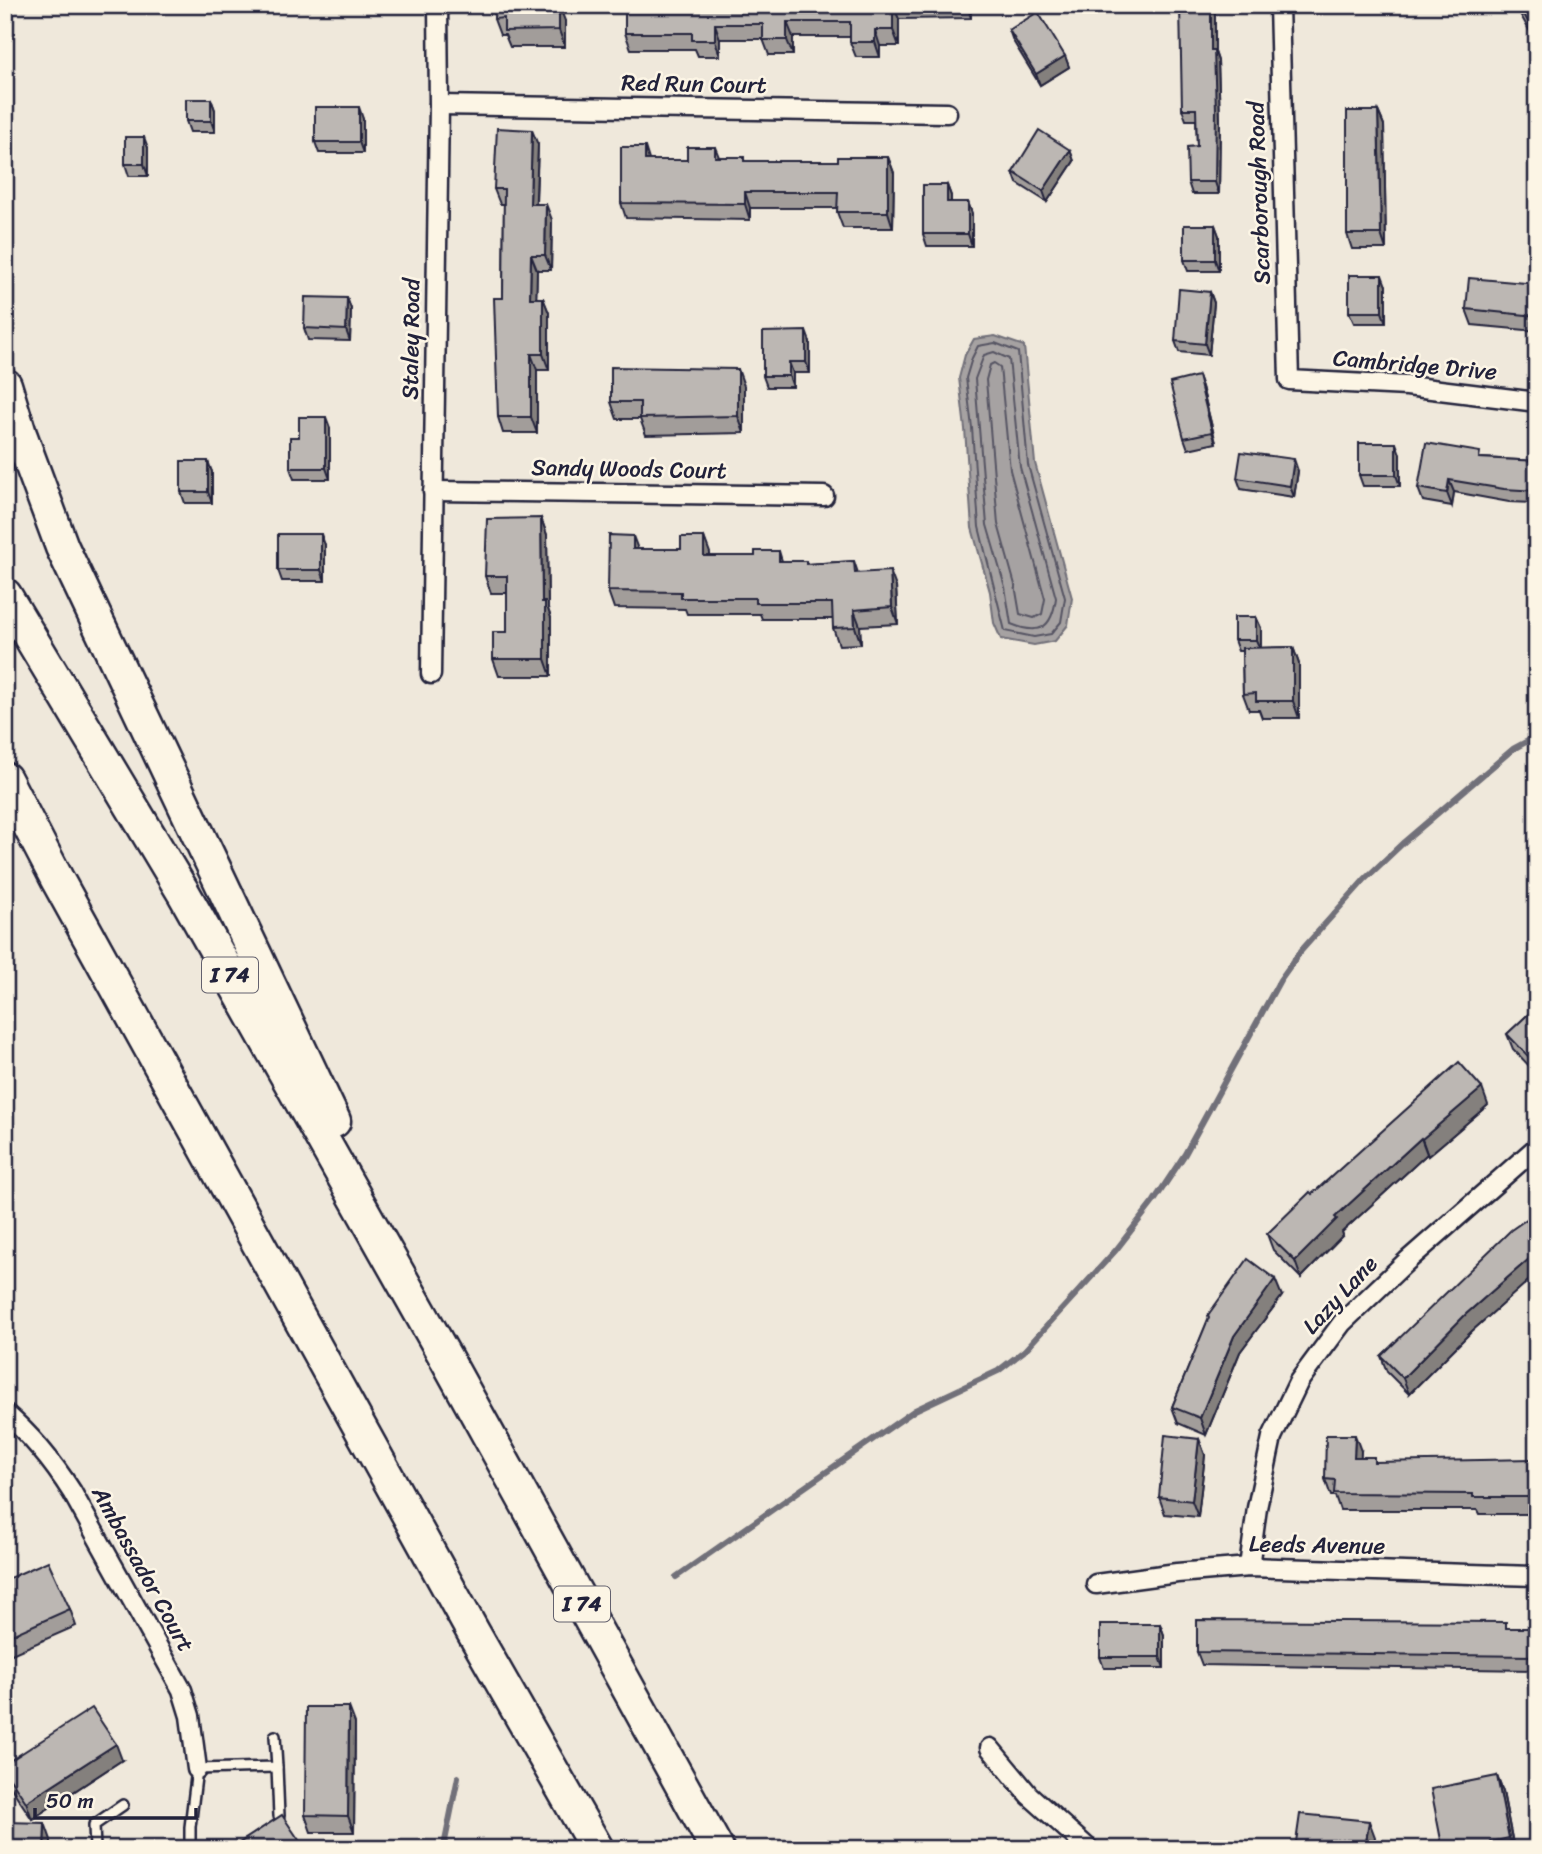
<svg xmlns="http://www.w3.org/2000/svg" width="1542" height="1854" font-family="Sriracha,sans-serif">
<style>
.water{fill:#a6a2a2;stroke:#716f79;stroke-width:2}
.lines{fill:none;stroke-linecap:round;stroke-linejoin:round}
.shore{stroke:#575564;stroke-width:2}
.stream{stroke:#716f79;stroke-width:6}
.lane-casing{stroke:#22223b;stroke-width:14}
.street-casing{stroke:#22223b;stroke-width:23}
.highway-casing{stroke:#22223b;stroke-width:37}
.lane{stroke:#fcf5e5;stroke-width:9}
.street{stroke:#fcf5e5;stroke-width:18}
.highway{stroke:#fcf5e5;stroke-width:32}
.wall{fill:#a29d9a;stroke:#22223b;stroke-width:2}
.shaded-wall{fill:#84807d;stroke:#22223b;stroke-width:2}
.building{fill:#bcb7b3;stroke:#22223b;stroke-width:2}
.labels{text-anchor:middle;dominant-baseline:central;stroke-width:5;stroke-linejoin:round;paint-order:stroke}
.shield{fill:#fcf5e5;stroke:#63616e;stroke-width:2}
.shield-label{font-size:21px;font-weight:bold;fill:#22223b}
.street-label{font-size:23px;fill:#22223b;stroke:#fcf5e5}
</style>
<rect width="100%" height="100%" fill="#efe8db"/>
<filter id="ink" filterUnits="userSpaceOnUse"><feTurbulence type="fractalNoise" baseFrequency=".0143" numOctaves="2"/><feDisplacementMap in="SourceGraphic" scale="14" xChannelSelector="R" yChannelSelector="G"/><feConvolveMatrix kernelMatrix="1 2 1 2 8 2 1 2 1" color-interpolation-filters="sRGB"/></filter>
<g filter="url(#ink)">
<path class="water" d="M995,336L1024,346L1035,463L1072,598L1068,625L1055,641L1034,645L1001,639L994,623L990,592L972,528L965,429L959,378L965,355L974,339Z"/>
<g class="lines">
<g class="shore">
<path d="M995,343L1018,352L1028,465L1065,598L1061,622L1051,634L1034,637L1005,631L979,527L972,428L966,378L972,358L978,346Z"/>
<path d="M994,352L1009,359L1020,467L1056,598C1052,628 1040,636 1011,624L1005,587L987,525L975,379L984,355Z"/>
<path d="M994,363L1000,367L1010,470L1045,599L1042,614L1034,618L1020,614L1015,585L998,524L986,380L990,365Z"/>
</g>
<g class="stream">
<path d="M676,1577L915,1410L998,1371L1024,1351L1116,1250L1154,1201L1185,1154L1280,980L1300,952L1365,879L1404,842L1513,749L1537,736"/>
<path d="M442,1849L444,1846L458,1777"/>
</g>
<g class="lane-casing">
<g id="lane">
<path d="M277,1767L279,1816"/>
<path d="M95,1849L94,1825L123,1805"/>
<path d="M190,1849V1827L197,1769L277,1767L275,1736"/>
</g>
</g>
<g class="street-casing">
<g id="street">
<path d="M1279,5L1289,380L1407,386L1537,402"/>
<path d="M439,105L947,113"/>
<path d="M433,491L824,496"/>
<path d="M431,674L439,105L438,5"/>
<path d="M5,1413C32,1436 53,1462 72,1492L182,1690L190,1716L197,1769"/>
<path d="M1249,1567L1257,1508L1272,1437L1299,1381L1342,1323L1407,1261L1537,1147"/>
<path d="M1096,1584L1177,1573L1249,1567L1537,1576"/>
<path d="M990,1748L1029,1795L1089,1849"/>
</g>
</g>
<g class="highway-casing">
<g id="highway">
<path d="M5,385L20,434L62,547L334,1121"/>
<path d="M5,595L183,892L447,1360L717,1849"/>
<path d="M5,779L58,881L473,1632L597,1849"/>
</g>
</g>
<use href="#lane" class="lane"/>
<use href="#street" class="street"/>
<use href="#highway" class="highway"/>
</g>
<g class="wall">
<path d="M495,5L565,21V47H510L505,35H500L494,19Z"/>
<path d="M625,5H971V18L899,19V46H880V57H856L850,42V37H793V55H769L763,39H720V56H698L695,49H631L625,33Z"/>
<path d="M1215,5V52L1218,61L1220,121L1219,194H1192L1188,182L1197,146L1196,120H1186L1182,109Z"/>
<path d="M1515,5H1537V44Z"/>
<path d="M1009,30L1065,56L1069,67L1040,85L1013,41Z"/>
<path d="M211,99L215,110V132H190L186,121Z"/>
<path d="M1378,111L1384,125L1386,249H1352L1347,234Z"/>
<path d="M363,119V153H319L315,142Z"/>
<path d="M538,145L536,204L552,220L551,270H537L536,298H543L549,313V370H537V433H503L498,417L503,298L504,204H500L494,189Z"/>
<path d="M715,147L719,157L746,161H838L888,157L894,173L893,228H843L837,212L838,208H750V220L626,218L621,203L687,160Z"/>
<path d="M148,148V176H129L125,164Z"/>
<path d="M1070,150L1074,161L1047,202L1017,183L1013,172Z"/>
<path d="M947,185L951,196V202H968L972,214V246H927L923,234Z"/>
<path d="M1215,225L1219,236V271H1188L1184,260Z"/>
<path d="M1537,284V331L1472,325L1466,309Z"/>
<path d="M1386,286V323H1354L1349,312Z"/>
<path d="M1210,292L1214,303L1209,355L1179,352L1175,341Z"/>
<path d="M347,298L351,309L350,341L308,340L304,328Z"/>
<path d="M810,342V373H793V387H767L763,376Z"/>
<path d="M1198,376L1202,387L1216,443L1188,449L1184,438Z"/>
<path d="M744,386V433L646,435L640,419H617L611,402Z"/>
<path d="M330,428V479H294L290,468L299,437Z"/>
<path d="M1400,454V486H1363L1359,475Z"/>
<path d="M1482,458L1537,461V503L1509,502L1454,492L1452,506L1423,501L1418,488Z"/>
<path d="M1298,471L1294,497L1241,489L1237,478Z"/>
<path d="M212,472V503H185L181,492Z"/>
<path d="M541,518L547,535L548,609L551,618V676H499L493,659L507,632V593H491L485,576Z"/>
<path d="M704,537L710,556H755L779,551L782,561H806L807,564L854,561L858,573L896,587L898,624L860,626L861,644L839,645L833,628V619H762L760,614H687L685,609L614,608L608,591L638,549H681Z"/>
<path d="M325,545V581H282L278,570Z"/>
<path d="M1256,617L1261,628V648L1293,647L1299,664V718H1262L1259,710H1249L1243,694L1242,651H1238L1234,640Z"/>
<path d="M1537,1006L1535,1072L1513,1049L1507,1034Z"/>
<path d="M1488,1105L1428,1156L1427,1154L1342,1232L1343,1235L1301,1278L1273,1250L1267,1234L1312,1194Z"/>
<path d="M1537,1212V1275L1536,1274L1472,1331L1409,1394L1387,1372L1381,1356Z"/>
<path d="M1282,1296L1240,1352L1206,1435L1178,1423L1172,1407L1209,1318L1208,1315Z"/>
<path d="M1199,1439L1205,1455L1198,1517L1165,1514L1159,1497Z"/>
<path d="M1361,1451L1360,1457L1376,1462L1537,1463V1514H1479L1477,1510H1340L1335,1496H1331L1325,1479Z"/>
<path d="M5,1580L70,1609L76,1626L5,1657Z"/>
<path d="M1160,1624L1164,1635V1668H1104L1100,1657Z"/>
<path d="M1508,1628H1537V1670L1202,1665L1197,1652Z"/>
<path d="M355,1723L354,1832H311L305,1815Z"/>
<path d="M122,1760L32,1819L8,1783L5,1775V1764Z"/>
<path d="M1497,1776L1503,1792L1514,1849H1443L1442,1845Z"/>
</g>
<g class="shaded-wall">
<path d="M559,5L565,21V47L559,30Z"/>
<path d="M893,5L899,19V46L893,30Z"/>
<path d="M967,5H971V18Z"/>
<path d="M1211,5H1215V52L1218,61L1220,121L1219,194L1215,182L1211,50Z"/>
<path d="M787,22L793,37V55L787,40Z"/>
<path d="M715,24L720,39V56L715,40Z"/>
<path d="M875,30L880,46V57L875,42Z"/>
<path d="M1065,56L1069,67L1040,85L1036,74Z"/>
<path d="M211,99L215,110V132L211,121Z"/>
<path d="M359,107L363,119V153L359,142Z"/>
<path d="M1378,111L1384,125L1386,249L1381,234Z"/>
<path d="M532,130L538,145L535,220L530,204Z"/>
<path d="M144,137L148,148V176L144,164Z"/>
<path d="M645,147L650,163L645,160Z"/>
<path d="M1070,150L1074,161L1047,202L1043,191Z"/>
<path d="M888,157L894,173L893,228L888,212Z"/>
<path d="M947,185L951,196V214L947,202Z"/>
<path d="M745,192L750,208V220L745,204Z"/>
<path d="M968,202L972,214V246L968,234Z"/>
<path d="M546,204L552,220L551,270L545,255Z"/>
<path d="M1215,225L1219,236V271L1215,260Z"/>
<path d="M531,255L537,270L536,313L530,298Z"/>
<path d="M1382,275L1386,286V323L1382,312Z"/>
<path d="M1210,292L1214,303L1209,355L1205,344Z"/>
<path d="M347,298L351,309L350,341L346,330Z"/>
<path d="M543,298L549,313V370L543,354Z"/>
<path d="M806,331L810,342V373L806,362Z"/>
<path d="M531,354L537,370V433L531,417Z"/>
<path d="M789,362L793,373V387L789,376Z"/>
<path d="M738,369L744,386V433L738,416Z"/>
<path d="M1198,376L1202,387L1216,443L1212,432Z"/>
<path d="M326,417L330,428V479L326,468Z"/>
<path d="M1396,443L1400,454V486L1396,475Z"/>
<path d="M1294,459L1298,471L1294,497L1290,486Z"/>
<path d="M208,461L212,472V503L208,492Z"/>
<path d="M1449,480L1454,492L1452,506L1447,493Z"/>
<path d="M541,518L547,535L548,609L551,618V676L545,659L542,602Z"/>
<path d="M321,534L325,545V581L321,570Z"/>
<path d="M633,536L639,552L633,549Z"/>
<path d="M704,537L710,553V573L704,556Z"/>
<path d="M890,571L896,587L898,624L892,607Z"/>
<path d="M854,610L860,626L861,644L855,627Z"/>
<path d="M1256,617L1261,628V651L1256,640Z"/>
<path d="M1293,647L1299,664V718L1293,701Z"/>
<path d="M1537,1049V1070L1535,1072L1529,1057Z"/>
<path d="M1482,1088L1488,1105L1428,1156L1422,1139Z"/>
<path d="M1421,1138L1427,1154L1342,1232L1343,1235L1301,1278L1295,1261L1335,1217Z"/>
<path d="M1530,1258L1536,1274L1472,1331L1409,1394L1403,1378L1466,1314Z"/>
<path d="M1537,1258V1273L1532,1261Z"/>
<path d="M1275,1279L1282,1296L1240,1352L1206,1435L1200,1418L1234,1336Z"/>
<path d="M1355,1435L1361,1451L1360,1473L1354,1457Z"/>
<path d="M1199,1439L1205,1455L1198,1517L1192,1501Z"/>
<path d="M1160,1624L1164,1635V1668L1160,1657Z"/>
<path d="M349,1707L355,1723L354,1832L348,1816Z"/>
<path d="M116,1744L122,1760L32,1819L26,1802Z"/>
<path d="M1497,1776L1503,1792L1514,1849L1509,1838Z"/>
<path d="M1369,1821L1375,1837L1373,1849H1365Z"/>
<path d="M45,1823L51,1840V1849H44Z"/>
</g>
<g class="building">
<path d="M495,5H559V30L504,31V18L494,19Z"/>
<path d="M625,5H893V30H875V42H850V22H787V40H763V24H715V40H692V33H625Z"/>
<path d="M1180,5H1211V50H1214L1216,110L1215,182H1188L1187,147L1197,146L1196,109H1182Z"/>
<path d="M1519,5H1537V38Z"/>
<path d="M1038,12L1065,56L1036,74L1009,30Z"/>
<rect x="186" y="99" width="25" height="22"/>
<rect x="315" y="107" width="44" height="35"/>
<path d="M1347,111H1378L1381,234H1347Z"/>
<path d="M497,128L532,130L530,204H546L545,255H531L530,298H543V354H531V417H498L494,298H503L504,189H494Z"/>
<path d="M1039,130L1070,150L1043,191L1013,172Z"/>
<rect x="125" y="137" width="19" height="27"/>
<path d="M621,147H645V160H687V147H715V157H744V161H838V157H888V212H837L838,192H745V204L621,203Z"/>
<path d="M923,185H947V202H968V234H923Z"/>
<rect x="1184" y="225" width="31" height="35"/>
<rect x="1349" y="275" width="33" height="37"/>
<path d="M1469,278L1537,284V316L1466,309Z"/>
<path d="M1179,289L1210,292L1205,344L1175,341Z"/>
<path d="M305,297L347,298L346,330L304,328Z"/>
<path d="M806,331V362H789V376H763V332Z"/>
<path d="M611,367L738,369V416L640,418V402H611Z"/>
<path d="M1198,376L1212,432L1184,438L1170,383Z"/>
<path d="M299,417H326V468H290V437H299Z"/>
<rect x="1359" y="443" width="37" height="32"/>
<path d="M1426,443L1480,452L1479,458L1537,461V491L1504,489L1449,480L1447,493L1418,488Z"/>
<path d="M1241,452L1294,459L1290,486L1237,478Z"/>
<rect x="181" y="461" width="27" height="31"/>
<path d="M541,518L542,602H545V659H493V632H507V576H485L487,519Z"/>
<rect x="278" y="534" width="43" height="36"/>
<path d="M609,535L633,536V549H681V537H704V556H755V551H779V561H806V564L854,561L855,573L890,571L892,607L854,610L855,627L833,628L832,603H755V598H681V592L608,591Z"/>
<rect x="1234" y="617" width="22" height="23"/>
<path d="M1293,647V701H1256V693L1243,694L1242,648Z"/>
<path d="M1537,1006V1049L1529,1057L1507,1034Z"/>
<path d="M1459,1062L1482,1088L1422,1139L1421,1138L1335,1217L1337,1219L1295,1261L1267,1234L1310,1192L1312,1194Z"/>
<path d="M1537,1212V1258L1532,1261L1530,1258L1466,1314L1403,1378L1381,1356L1511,1230Z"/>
<path d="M1248,1259L1275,1279L1234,1336L1200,1418L1172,1407L1209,1317L1208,1315Z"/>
<path d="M1165,1435L1199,1439L1192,1501L1159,1497Z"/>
<path d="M1326,1435H1355L1354,1457H1374V1462L1535,1459V1467H1537V1497H1473V1494L1334,1493L1335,1480L1325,1479Z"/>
<path d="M48,1561L70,1609L5,1638V1580Z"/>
<path d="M1197,1620L1506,1622V1628H1537V1656L1197,1652Z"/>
<rect x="1100" y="1624" width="60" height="33"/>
<path d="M306,1707H349L348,1816L305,1815Z"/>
<path d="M92,1708L116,1744L26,1802L5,1771V1764Z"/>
<path d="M1497,1776L1509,1838L1491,1842L1492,1849H1461L1460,1842L1442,1845L1431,1789Z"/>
<path d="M1300,1814L1369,1821L1365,1849H1295Z"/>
<path d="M282,1815L305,1849H230Z"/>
<path d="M5,1822L45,1823L44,1849H5Z"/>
</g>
</g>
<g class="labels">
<g class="shield">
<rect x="202" y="957.5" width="56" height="35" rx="5"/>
<rect x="554" y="1586.5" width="56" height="35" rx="5"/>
</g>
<g class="shield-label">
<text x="230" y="975">I 74</text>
<text x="582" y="1604">I 74</text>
</g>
<g class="street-label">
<text transform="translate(694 84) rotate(1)">Red Run Court</text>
<text transform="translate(1259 193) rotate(-92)">Scarborough Road</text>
<text transform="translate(411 339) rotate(-89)">Staley Road</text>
<text transform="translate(1415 365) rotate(5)">Cambridge Drive</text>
<text transform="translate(629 469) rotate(1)">Sandy Woods Court</text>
<text transform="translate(1340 1295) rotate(-47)">Lazy Lane</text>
<text transform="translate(1317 1545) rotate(1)">Leeds Avenue</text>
<text transform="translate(143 1569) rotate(61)">Ambassador Court</text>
</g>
</g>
<rect width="1542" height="1854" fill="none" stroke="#fcf5e5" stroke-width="28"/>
<rect x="14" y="14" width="1514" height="1826" fill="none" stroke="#22223b" stroke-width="2.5" filter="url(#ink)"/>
<path d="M35 1808v10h161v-10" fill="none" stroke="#22223b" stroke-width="3.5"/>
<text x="46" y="1808" font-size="21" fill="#22223b" stroke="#fcf5e5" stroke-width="5" paint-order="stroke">50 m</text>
</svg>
